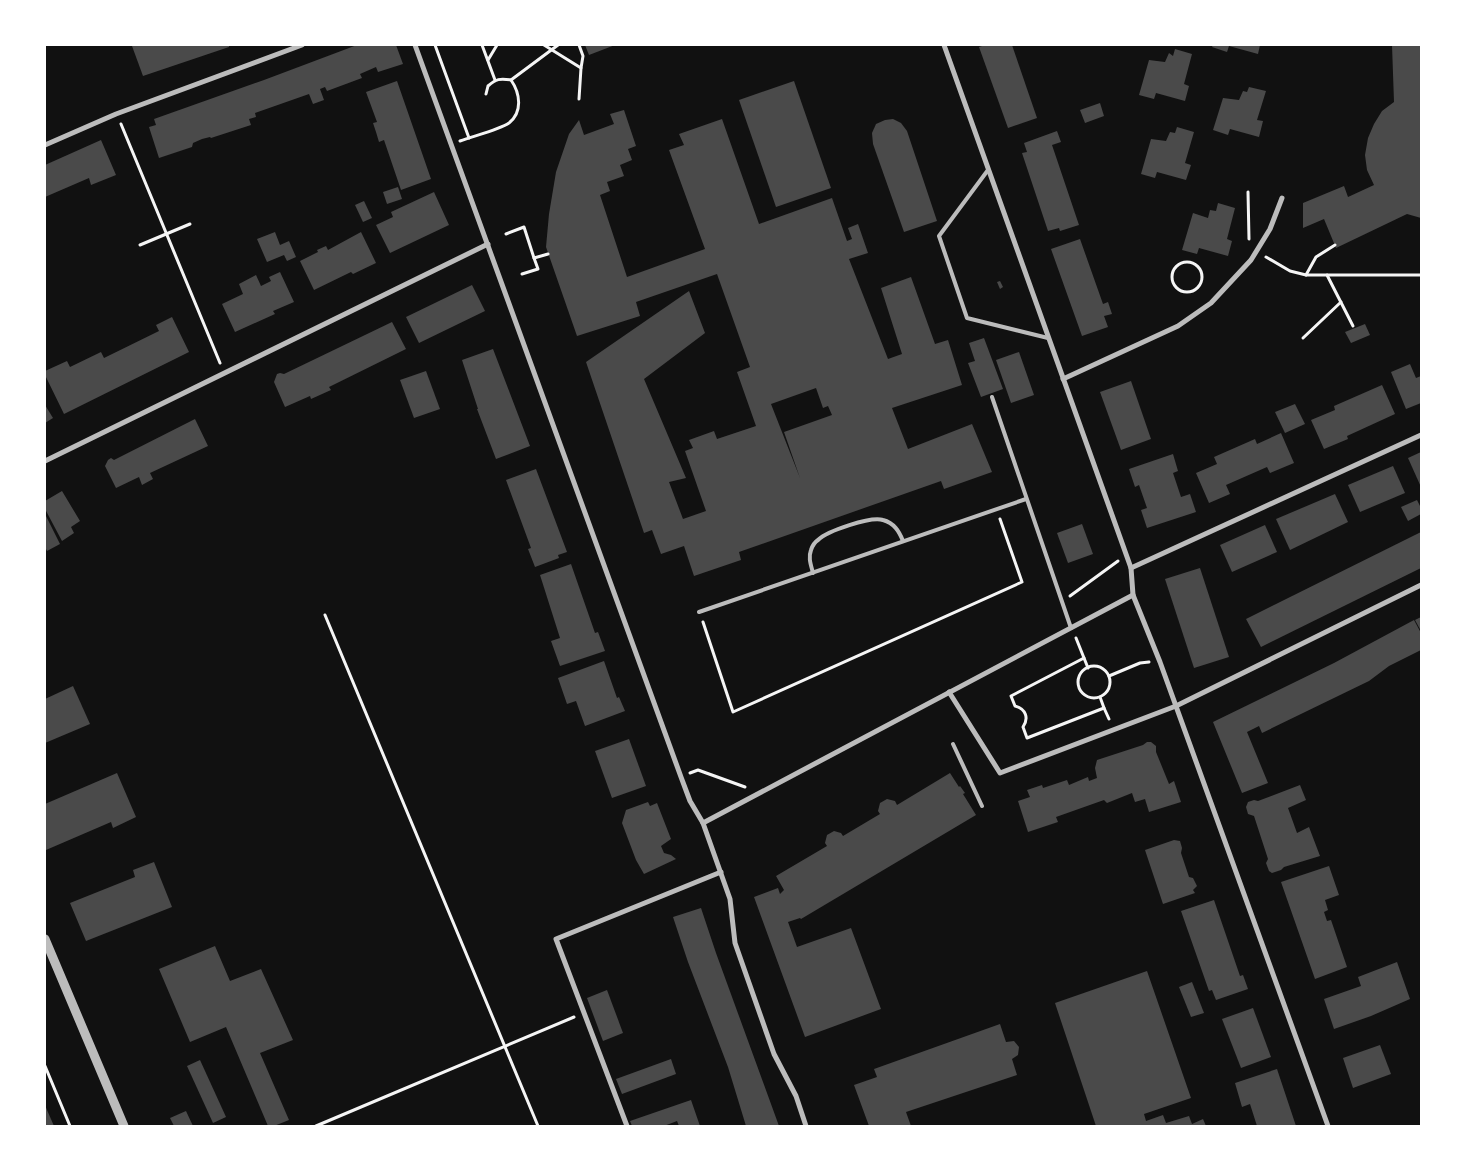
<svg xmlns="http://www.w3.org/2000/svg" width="1466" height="1171" font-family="'Noto Serif',serif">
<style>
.building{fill:#4a4a4a;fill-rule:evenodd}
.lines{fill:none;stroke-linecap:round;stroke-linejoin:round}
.path{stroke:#f5f5f5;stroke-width:3}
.service{stroke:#bcbcbc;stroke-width:4}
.minor{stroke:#bcbcbc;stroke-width:5}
.tertiary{stroke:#bcbcbc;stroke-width:9}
</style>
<rect width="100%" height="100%" fill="#111"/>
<g class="building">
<path d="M134,45H229V47L143,76L132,46Z"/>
<path d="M357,45H396L403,64L378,72L376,67L360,74L362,78L327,91L325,87L320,89L324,100L313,104L309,94L255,113L256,117L249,119L251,125L211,138L210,137L202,139L193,143L192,147L159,158L149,127L156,125L154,119L264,80Z"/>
<path d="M585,45H615L589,55Z"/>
<path d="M985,45H1012L1037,118L1008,128L979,47Z"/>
<path d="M1213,45H1260L1258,54L1229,46L1227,52L1212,47Z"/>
<path d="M1392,45H1421V218L1407,214L1336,248L1324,219L1303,228V203L1344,186L1348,197L1374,185L1367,170L1365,155L1368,138L1374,124L1382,111L1394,102Z"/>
<path d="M1175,49L1192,54L1184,84L1189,86L1185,101L1156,93L1154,99L1139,95L1149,60L1165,62L1169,53L1173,56Z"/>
<path d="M397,81L431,179L401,190L384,140L379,142L376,132L373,123L377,122L366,92Z"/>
<path d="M794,81L831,188L776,207L739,100Z"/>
<path d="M1249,87L1266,91L1257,120L1263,121L1259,137L1230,129L1228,135L1213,130L1223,98L1239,100L1243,91L1247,92Z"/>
<path d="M1100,103L1104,116L1085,123L1080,110Z"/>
<path d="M624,110L636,146L628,149L632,160L620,165L624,176L607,182L610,191L600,195L627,277L705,249L669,150L684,145L679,134L722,119L759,224L832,198L847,241L852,239L848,228L858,224L868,253L849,259L888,359L902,354L881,288L911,277L935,344L948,340L962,385L892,408L908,449L972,424L992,472L944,489L941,481L739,552L741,560L694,576L684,546L661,554L652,530L644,533L586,362L689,291L705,333L644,379L686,478L669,482L683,519L706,511L685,451L693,448L689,440L714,431L717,439L756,426L737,372L750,367L717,274L636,302L640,316L577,336L546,247L549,214L556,172L569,134L579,120L584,135L614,124L610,114ZM816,388L823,408L828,406L832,415L784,432L800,478L771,404Z"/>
<path d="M893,119L901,123L907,131L937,221L904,232L873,144L872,133L876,124L885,120Z"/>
<path d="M1177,127L1194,132L1185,163L1191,165L1186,180L1157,172L1155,178L1141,174L1151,139L1166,141L1170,132L1175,133Z"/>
<path d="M1057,131L1061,142L1052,145L1079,225L1060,231L1059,228L1048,231L1022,153L1027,152L1024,143Z"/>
<path d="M101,140L116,175L91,185L89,178L45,197V165Z"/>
<path d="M398,187L402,199L387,204L383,192Z"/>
<path d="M434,192L449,225L390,253L376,225L393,217L391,212Z"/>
<path d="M364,201L372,218L363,222L355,205Z"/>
<path d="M1218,203L1235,208L1227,239L1232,241L1228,256L1199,248L1197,254L1182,250L1193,213L1208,218L1210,210L1216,211Z"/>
<path d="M275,232L280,245L289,241L296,257L287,261L284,255L267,262L257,239Z"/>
<path d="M361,232L376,263L353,274L351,272L314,290L300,261L318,252L317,250L326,246L328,250Z"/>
<path d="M1080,239L1103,304L1108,302L1112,314L1104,316L1108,327L1082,336L1051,249Z"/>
<path d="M280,272L294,302L273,311L275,314L235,332L222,304L243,294L239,284L256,275L261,286L271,281L269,277Z"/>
<path d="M1000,281L1003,287L1000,289L997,282Z"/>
<path d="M472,285L485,311L419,343L406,317Z"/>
<path d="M172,317L189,352L64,414L45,375V371L67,361L70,367L101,352L104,358L159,331L156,325Z"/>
<path d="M392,322L406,349L329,387L331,390L311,399L310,396L285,407L274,382L277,374L280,373L284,374Z"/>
<path d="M1365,324L1370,335L1351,343L1345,332Z"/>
<path d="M984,338L1003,389L981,397L968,363L975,361L969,343Z"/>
<path d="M493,349L530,446L496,459L477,409H478L462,360Z"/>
<path d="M1019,352L1034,395L1011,403L996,360Z"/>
<path d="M1410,364L1416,378L1421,376V403L1406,409L1391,372Z"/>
<path d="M426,371L440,409L414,418L400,380Z"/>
<path d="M1131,381L1151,439L1121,450L1100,392Z"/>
<path d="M1382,385L1395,414L1347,436L1348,439L1324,449L1311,420L1335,410L1334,406Z"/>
<path d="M1295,404L1305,424L1285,433L1275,412Z"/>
<path d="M45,405L53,418L45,423Z"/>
<path d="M195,419L208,446L150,473L153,479L142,485L139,477L116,488L105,466L108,460L111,458L114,460Z"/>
<path d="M1281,433L1294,463L1270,473L1267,467L1226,485L1230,494L1209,503L1196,473L1217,464L1214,457L1255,439L1257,444Z"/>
<path d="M1421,452V487L1408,458Z"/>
<path d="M1173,454L1178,471L1173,473L1181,497L1190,494L1196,512L1147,528L1141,510L1147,508L1139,485L1135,487L1129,469Z"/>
<path d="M1393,466L1405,493L1360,512L1348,485Z"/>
<path d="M536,469L567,552L558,555L559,558L535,567L528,549L531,548L506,480Z"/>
<path d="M62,491L80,521L71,527L74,533L62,541L45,509V501Z"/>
<path d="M1335,494L1348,522L1290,550L1276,519Z"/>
<path d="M1417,500L1421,508V514L1408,521L1401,507Z"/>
<path d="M45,514L60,544L47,551L45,547Z"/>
<path d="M1082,524L1093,554L1068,563L1057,533Z"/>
<path d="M1265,525L1277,552L1232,572L1220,545Z"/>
<path d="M1421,532V568L1261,647L1246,619Z"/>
<path d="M571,564L595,633L598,632L605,651L560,666L551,641L560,638L540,575Z"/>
<path d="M1200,568L1229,657L1194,668L1165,579Z"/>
<path d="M1421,617V631L1415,620Z"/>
<path d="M1414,620L1421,633V650L1389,666L1369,681L1262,733L1259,726L1247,732L1268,783L1242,793L1213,722L1334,663Z"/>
<path d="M604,661L617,698L619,697L625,711L585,726L576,701L567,704L558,678Z"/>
<path d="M73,686L90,724L45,743V699Z"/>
<path d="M629,739L646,786L612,798L595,751Z"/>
<path d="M1147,742H1151L1156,746V752L1169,784L1174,781L1181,802L1149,812L1145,799L1135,802L1132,793L1107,803L1104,800L1056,817L1058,822L1028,832L1018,801L1030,797L1027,790L1042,785L1043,788L1067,780L1069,785L1088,777L1089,781L1097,778L1095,768L1097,760L1143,745Z"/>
<path d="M117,773L136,817L113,828L111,822L46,850L45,804Z"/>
<path d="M950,773L959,787L960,786L965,793L963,794L976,815L801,919L800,918L788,922L797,947L851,928L881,1009L805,1037L754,897L778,888L780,894L784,890L776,876L827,846L825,843L827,835L834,831L841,833L843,836L880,814L878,811L880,803L887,799L895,801L897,805Z"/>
<path d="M1300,785L1306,800L1288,808L1297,833L1309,827L1320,856L1284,867L1281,870L1272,873L1269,871L1266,863L1268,859L1254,816L1248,814L1246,807L1248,802L1254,800L1258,801Z"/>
<path d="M648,802L650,806L657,803L671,839L661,846L664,853L671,855L676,859L644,874L636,860L622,823L626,810Z"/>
<path d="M1174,840L1180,841L1182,848L1181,853L1189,877L1193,878L1197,886L1193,890L1195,893L1163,904L1145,850Z"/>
<path d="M154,862L172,907L86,941L70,903L135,877L133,870Z"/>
<path d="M1329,866L1339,895L1325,900L1328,910L1324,912L1327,921L1331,920L1347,967L1315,979L1281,882Z"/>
<path d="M1214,900L1240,976L1243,975L1248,989L1216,1000L1212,990L1209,991L1181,911Z"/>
<path d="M701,908L716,953L779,1126H746L728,1067L688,962L673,917Z"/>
<path d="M215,946L230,981L261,969L293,1040L260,1053L289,1120L274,1126H268L226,1027L190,1042L159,969Z"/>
<path d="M1397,962L1410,999L1371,1016L1334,1029L1324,999L1361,986L1358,977Z"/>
<path d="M1147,971L1191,1098L1144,1114L1146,1121L1163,1115L1166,1123L1189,1116L1192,1124L1203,1119L1206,1126H1096L1055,1003Z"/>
<path d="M1192,982L1204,1013L1191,1017L1179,987Z"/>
<path d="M607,990L623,1033L603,1041L587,998Z"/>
<path d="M1253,1008L1271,1057L1241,1068L1222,1019Z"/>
<path d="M1000,1024L1006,1042L1014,1041L1019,1047L1018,1055L1012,1059L1017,1075L906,1112L911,1126H869L854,1085L877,1077L874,1069Z"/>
<path d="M1380,1045L1391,1074L1353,1088L1343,1058Z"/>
<path d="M671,1059L676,1074L622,1094L616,1079Z"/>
<path d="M200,1060L226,1117L213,1123L187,1066Z"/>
<path d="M1277,1069L1296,1126H1257L1250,1104L1242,1107L1235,1083Z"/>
<path d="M691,1100L700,1126H679L677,1121L664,1126H632L630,1121Z"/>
<path d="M45,1105L47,1110L54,1126H45Z"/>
<path d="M186,1111L193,1126H174L170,1118Z"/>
</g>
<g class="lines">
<g class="path">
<path d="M435,45L469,138"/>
<path d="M482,45L495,80"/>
<path d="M544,45L581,68"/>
<path d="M579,45L583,56L581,68L579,99"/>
<path d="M488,60L497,45"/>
<path d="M511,80L558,45"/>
<path d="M121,124L220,363"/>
<path d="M460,141C473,136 499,130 509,123C523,112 520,93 511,80C500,78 496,79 488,86L486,94"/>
<path d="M1248,192L1249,239"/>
<path d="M506,234L524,227L534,258L548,254"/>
<path d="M140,245L190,224"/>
<path d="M1266,257L1290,271L1306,275H1421"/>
<circle cx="1187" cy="277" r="15"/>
<path d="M522,274L538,269L534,258"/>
<path d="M1306,275L1316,257L1335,245"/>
<path d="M1327,275L1353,326"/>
<path d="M1303,338L1341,302"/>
<path d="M1070,596L1118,561"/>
<path d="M325,615L538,1126"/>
<path d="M703,622L733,712L1022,582L1000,519"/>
<path d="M1076,638L1084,658"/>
<circle cx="1094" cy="682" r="16"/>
<path d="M1088,668L1084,658L1011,696L1015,706C1026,709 1029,718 1023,727L1027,738L1104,708L1100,697"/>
<path d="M1109,676L1140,663L1149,662"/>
<path d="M1104,708L1109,719"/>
<path d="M690,773L698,770L745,787"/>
<path d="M45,1066L70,1126"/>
<path d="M316,1126L574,1017"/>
</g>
<g class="service">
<path d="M988,170L939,236L967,318L1048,338"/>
<path d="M992,397L1071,628"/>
<path d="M813,573C811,565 808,558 811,550C812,547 815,542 818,540C827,531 871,516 883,520C894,523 899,531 903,541"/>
<path d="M699,612L1026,499"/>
<path d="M953,744L982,806"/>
</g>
<g class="minor">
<path d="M415,45L681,777L690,801L703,823L730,899L735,943L774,1054L796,1096L806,1126"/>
<path d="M944,45L1131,568L1133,595L1160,662L1328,1126"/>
<path d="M45,145L116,114L302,45"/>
<path d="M1063,379L1178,326L1211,303L1251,260L1270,229L1282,198"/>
<path d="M45,461L488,244"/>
<path d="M1131,568L1421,435"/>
<path d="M949,692L1000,773L1176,706L1421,585"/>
<path d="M703,823L1133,595"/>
<path d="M627,1126L556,939L721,872"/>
</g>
<path class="tertiary" d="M45,939L124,1126"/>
</g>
<rect width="1466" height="1171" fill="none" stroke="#ffffff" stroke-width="92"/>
</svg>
